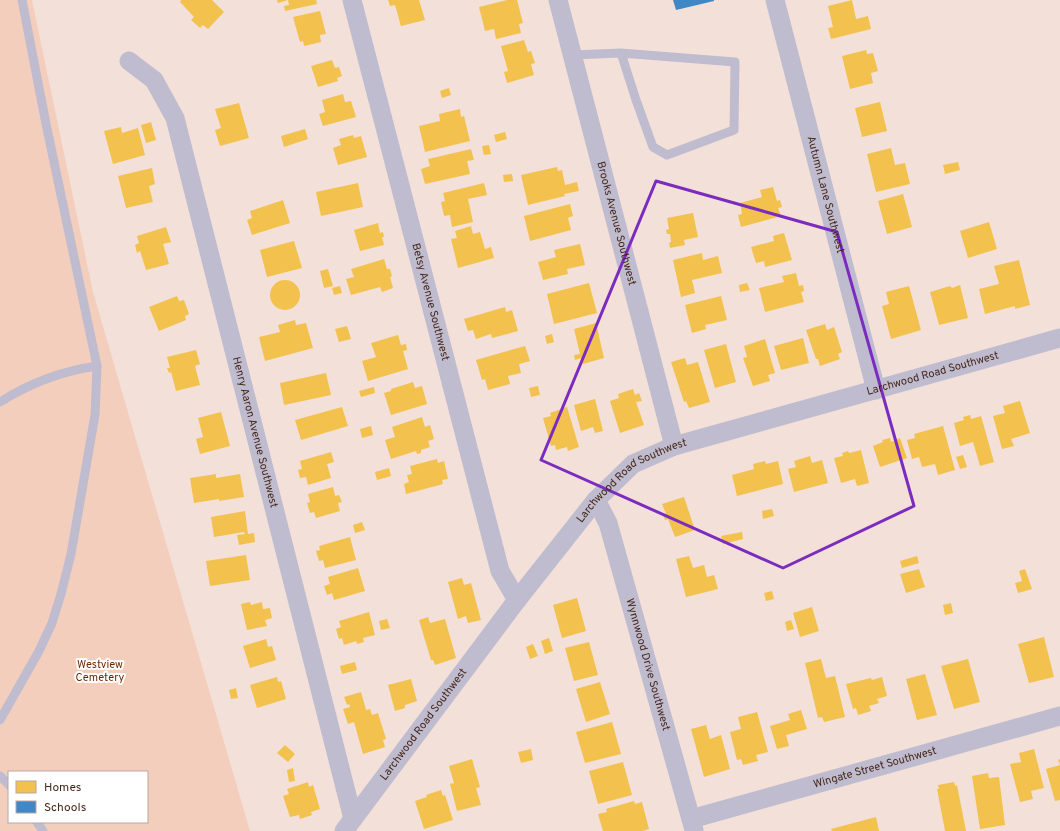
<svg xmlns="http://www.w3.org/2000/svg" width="1060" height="831" font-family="Overpass,sans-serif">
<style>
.green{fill:#f4cebc;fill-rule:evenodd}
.homes{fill:#f2c14e}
.schools{fill:#3f88c5}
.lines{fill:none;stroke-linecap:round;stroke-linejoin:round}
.service{stroke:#c0bccf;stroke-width:9}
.minor{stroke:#c0bccf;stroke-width:19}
.marked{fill:none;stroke:#7b2cbf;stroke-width:3;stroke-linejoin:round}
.labels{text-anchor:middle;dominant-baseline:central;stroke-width:4;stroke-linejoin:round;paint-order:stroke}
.street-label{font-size:11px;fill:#452618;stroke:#fff}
.park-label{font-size:11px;fill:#6e2a01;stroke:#fff}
</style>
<rect width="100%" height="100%" fill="#f3e1d9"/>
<path class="green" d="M0,0H32L93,292L250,831H0ZM9,772H147V822H9Z"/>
<g class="homes">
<path d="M181,0H212L224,12L208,29L203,25L200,28L191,20L194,17L180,2Z"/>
<path d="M277,0H316L317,4L285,11L284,6L289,5L288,0L278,3Z"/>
<path d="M388,0H419L425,20L401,26L395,5L390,6Z"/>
<path d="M507,0H517L523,23L519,24L521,33L496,39L494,29L485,31L479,7Z"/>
<path d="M852,0L856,19L868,16L871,29L831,39L828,28L833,27L828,6Z"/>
<path d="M320,11L326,34L320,35L321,42L304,46L303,41L300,42L293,17Z"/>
<path d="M524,40L528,52L531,51L535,63L531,64L534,75L507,83L504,72L508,71L501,46Z"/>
<path d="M866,50L867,54L873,53L878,71L871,73L873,83L850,89L842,56Z"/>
<path d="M332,60L335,68L339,67L342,76L337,78L338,81L318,87L311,66Z"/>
<path d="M449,88L451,95L442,98L440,91Z"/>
<path d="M343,94L345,102L351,101L356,117L323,126L319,114L325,112L322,100Z"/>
<path d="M880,102L887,131L862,137L855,108Z"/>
<path d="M239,103L249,138L220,146L215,130L221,128L215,109Z"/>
<path d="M460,109L461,117L464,116L470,141L425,152L419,126L440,121L439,114Z"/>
<path d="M151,122L156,140L146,143L141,125Z"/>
<path d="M121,127L122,133L138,128L145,155L113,164L104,131Z"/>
<path d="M305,129L308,139L284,147L281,136Z"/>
<path d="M505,132L507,139L496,142L494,135Z"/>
<path d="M353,135L354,138L361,136L367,157L338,165L333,148L341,145L339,139Z"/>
<path d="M489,145L491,154L484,155L482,146Z"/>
<path d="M891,148L895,165L905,163L910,184L876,192L867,154Z"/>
<path d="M471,149L474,160L467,161L470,174L425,184L421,169L430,166L428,159Z"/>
<path d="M958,162L960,170L945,174L943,165Z"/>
<path d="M557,167L558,171L562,170L565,185L577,182L579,191L564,194L565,196L528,205L521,175Z"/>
<path d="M152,168L155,184L149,186L153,202L126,208L118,176Z"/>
<path d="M512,174L513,181L504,182L503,175Z"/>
<path d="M358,183L363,207L321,216L316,192Z"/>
<path d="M484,183L487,195L468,199L473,222L452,227L450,215L444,216L441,202L445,201L443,193Z"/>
<path d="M773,187L777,201L780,200L782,207L778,208L781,216L741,227L738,215L742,214L740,203L762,197L760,190Z"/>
<path d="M903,194L912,227L887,234L878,201Z"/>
<path d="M283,200L290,223L252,235L247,220L252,218L250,211Z"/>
<path d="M570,204L573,216L568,218L571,230L530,241L524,216Z"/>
<path d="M693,213L698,237L684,240L685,245L670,248L669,243L671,242L670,234H667L666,230L669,229L667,218Z"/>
<path d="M989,222L997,249L968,258L960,231Z"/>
<path d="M378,223L380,233L383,232L384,237H382L384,245L360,251L354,230Z"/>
<path d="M471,226L473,234L480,232L485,249L491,247L494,258L458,268L451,239L457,238L455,231Z"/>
<path d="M166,227L171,242L163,244L169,264L146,270L140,251L137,253L135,245L139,243L137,236Z"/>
<path d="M784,233L792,260L765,267L764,261L756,263L751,247L774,241L773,236Z"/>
<path d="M294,241L302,268L267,277L260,250Z"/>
<path d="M580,244L585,265L567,269L568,274L543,280L538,262L556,257L554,250Z"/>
<path d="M702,253L703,260L718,256L722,273L692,280L695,293L681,297L673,260Z"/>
<path d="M384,259L387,269H390L392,276L390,277L393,288L382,292L380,287L351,295L346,279L354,277L351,269Z"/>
<path d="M1019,260L1030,305L1015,309V306L985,314L979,289L999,284L994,266Z"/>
<path d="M328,269L333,286L324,288L320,271Z"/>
<path d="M796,273L799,286L803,285L804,291L801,292L804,302L765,312L759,288L784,282L782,276Z"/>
<circle cx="285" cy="295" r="15"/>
<path d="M589,283L597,313L554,324L547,294Z"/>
<path d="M747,283L750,290L740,292L739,285Z"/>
<path d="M960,285L968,318L939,325L930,292L950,286L952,288Z"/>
<path d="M340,286L342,293L334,295L332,288Z"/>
<path d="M909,286L921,330L891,339L882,306L889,304L886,292Z"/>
<path d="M177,296L179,301L184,300L189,314L185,316L186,320L159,331L149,307Z"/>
<path d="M721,296L727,320L705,325L706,329L692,333L685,305Z"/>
<path d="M505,307L506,312L512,310L518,331L492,338L491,334L476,339L473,330L468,331L464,319Z"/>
<path d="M295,320L296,325L306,323L313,348L265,361L259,337L280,332L278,325Z"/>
<path d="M596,323L604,358L583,364L581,358L575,360L574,355L580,354L574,329Z"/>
<path d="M825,324L827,330L834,327L842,352L838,354L840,359L820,366L818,359H816L806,330Z"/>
<path d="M347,326L351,339L339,342L335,329Z"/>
<path d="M552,334L554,342L547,344L545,336Z"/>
<path d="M398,335L401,345L406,344L407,350L403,351L408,369L368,381L362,361L376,357L371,343Z"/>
<path d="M803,338L809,363L781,370L774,346Z"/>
<path d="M765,339L775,373L768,375L770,381L753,386L743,358L747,357L744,346Z"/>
<path d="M726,344L736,382L715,388L704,350Z"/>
<path d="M525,346L530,361L519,364L521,373L508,376L510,384L488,390L485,379L482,380L476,360Z"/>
<path d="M196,350L200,364L195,366L200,385L176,391L171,372L169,373L167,368H170L167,357Z"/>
<path d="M685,358L687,365L698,362L710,402L689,408L686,401L684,402L671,362Z"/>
<path d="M326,373L331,395L284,405L280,383Z"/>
<path d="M413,382L415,388L422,386L427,404L391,415L384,393L391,391V389Z"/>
<path d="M538,386L540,395L531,397L529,388Z"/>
<path d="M374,387L375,393L361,397L359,391Z"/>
<path d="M633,389L635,395L639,393L642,401L636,402L644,425L620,433L610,401L619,398L618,394Z"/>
<path d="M595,399L603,431L595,433L593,427L581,431L574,405Z"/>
<path d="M1020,401L1030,433L1011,439L1014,446L1002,449L993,416L1005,413L1003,406Z"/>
<path d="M342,407L348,426L301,440L295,420Z"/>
<path d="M567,407L579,447L568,451L567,447L556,450L555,445L551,446L543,418L551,416L550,413Z"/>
<path d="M221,412L230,446L200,454L196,439L203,437L198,418Z"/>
<path d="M970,415L971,419L981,416L994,462L980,466L973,442L960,446L954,423L964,420L963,417Z"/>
<path d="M422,417L425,427L430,425L434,439L428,441L430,447L421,450V453L417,454L416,451L391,459L385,440L395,437L392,427Z"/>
<path d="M371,426L373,435L362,438L360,429Z"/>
<path d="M943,426L955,470L938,475L935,464L922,467L919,457L912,459L907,440L915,438L914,434Z"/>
<path d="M890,438L891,442L900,438L907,458L880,467L873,446L883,442L882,440Z"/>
<path d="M861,450L869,483L857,486L855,479L841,483L834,458L843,456L842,453L848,451L849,453Z"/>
<path d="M331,452L334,462L327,464L331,478L308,485L306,477L300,478L298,470L302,469L300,461Z"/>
<path d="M963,455L967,467L960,469L956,457Z"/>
<path d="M810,456L812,463L822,460L828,483L794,492L788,469L796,467L794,461Z"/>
<path d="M437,459L438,463L444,461L448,479L442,480L443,484L406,494L404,484L409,482L407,475L412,474L410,466Z"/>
<path d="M765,461L766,464L778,461L783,484L737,496L732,475L754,469L753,464Z"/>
<path d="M389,468L391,476L377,480L375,472Z"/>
<path d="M216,474V478L240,474L244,497L219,501V499L194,503L190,478Z"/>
<path d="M333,487L335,496L339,495L342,502L338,503L340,511L316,518L314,512L310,513L307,503L310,502L308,494Z"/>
<path d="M684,497L695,530L675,537L668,519L665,520L663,515L666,514L662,504Z"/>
<path d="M772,509L774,516L763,519L762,511Z"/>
<path d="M245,511L248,534L254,533L255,542L239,545L237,535L245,534L244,532L214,537L211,517Z"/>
<path d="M362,522L365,530L355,533L353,525Z"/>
<path d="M742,532L743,539L723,544L721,536Z"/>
<path d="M350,537L356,560L325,568L323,560L319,561L316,551L320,550L319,546Z"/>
<path d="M246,555L250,580L210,586L206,561Z"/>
<path d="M689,556L693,568L704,565L707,577L714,575L718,589L686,597L676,559Z"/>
<path d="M917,556L919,563L902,568L900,561Z"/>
<path d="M358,568L365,591L334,600L332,593L327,595L324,586L330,584L328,577Z"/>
<path d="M919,569L925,587L906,593L900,574Z"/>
<path d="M1025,569L1032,589L1018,593L1015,583L1022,581L1019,571Z"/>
<path d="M462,578L464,585L471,583L481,620L468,623L466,616L458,619L448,582Z"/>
<path d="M772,591L774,599L766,601L764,593Z"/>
<path d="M577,598L586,631L562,638L553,605Z"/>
<path d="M250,602L251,605L262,602L263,609L270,608L272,618L265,620L267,626L247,630L241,604Z"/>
<path d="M951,603L953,613L945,615L943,605Z"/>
<path d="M812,607L819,631L800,637L793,613Z"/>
<path d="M369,612L375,635L363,638L364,642L357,644L356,641L344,645L342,638L339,639L336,629L341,627L339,621Z"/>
<path d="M428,617L430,623L445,619L456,658L435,665L433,660H431L419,620Z"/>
<path d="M387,619L390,628L381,630L379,621Z"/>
<path d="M791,620L794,629L787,631L785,622Z"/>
<path d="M1044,637L1054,677L1029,683L1018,644Z"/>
<path d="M549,638L553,651L545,654L541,641Z"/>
<path d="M266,639L268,647L272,646L276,660L250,668L243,646Z"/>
<path d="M589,642L598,675L574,681L565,648Z"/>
<path d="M533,644L538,656L530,659L526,647Z"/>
<path d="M821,659L826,678L835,676L845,717L824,722L822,717L818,718L805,663Z"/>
<path d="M968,659L980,702L954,709L941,666Z"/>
<path d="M355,662L357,670L342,674L340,666Z"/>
<path d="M925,674L937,715L917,720L906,679Z"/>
<path d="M277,677L278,682L281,681L286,699L257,708L250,685Z"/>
<path d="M882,677L887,696L877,699L879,703L869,706L871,711L858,715L856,708L853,709L846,684L871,678L872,680Z"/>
<path d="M411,679L417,701L405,705V708L395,711L388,685Z"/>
<path d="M600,682L610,714L586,722L576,689Z"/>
<path d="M236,688L238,698L231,699L229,690Z"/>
<path d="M361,692L366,710L370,709L372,715L378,713L386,739L383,740L385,747L363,754L354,722L348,724L343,709L350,707L349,704L347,705L344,697Z"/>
<path d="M801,710L807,729L786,735L789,746L777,749L770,726L790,720L788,714Z"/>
<path d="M757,712L768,752L756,755L758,761L743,765L741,759L737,760L730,732L741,729L738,717Z"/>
<path d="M612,722L621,754L585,763L576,732Z"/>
<path d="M706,725L710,739L721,735L730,769L704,777L691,729Z"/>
<path d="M285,745L295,754L288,762L277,753Z"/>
<path d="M531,749L533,760L521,763L518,752Z"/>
<path d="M1034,749L1044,788L1031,791L1033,799L1020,802L1010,764L1021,762L1019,753Z"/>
<path d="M472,759L480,787L476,788L481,805L457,811L450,784L454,783L449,766Z"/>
<path d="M1060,759V800L1055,801L1046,769L1060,765L1058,760Z"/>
<path d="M623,762L632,795L598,804L589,771Z"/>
<path d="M293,768L295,781L289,782L287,770Z"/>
<path d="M988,773L989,778L999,777L1005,825L980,829L972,776Z"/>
<path d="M308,782L309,787L313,785L320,809L311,812L312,815L300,819L299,815L290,817L283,796L289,794L287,789Z"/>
<path d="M954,782L955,786L957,785L966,831H945L937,789H939L938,785Z"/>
<path d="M441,790L443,796L445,795L453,820L424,829L415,801L427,797L426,795Z"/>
<path d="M634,801L635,804L642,802L649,829L643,831H603L598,814L607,812L606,809Z"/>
<path d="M876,817L879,831H832L831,829Z"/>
</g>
<path class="schools" d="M673,0H714V1L676,10Z"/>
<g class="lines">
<g class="service">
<path d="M572,55L621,53L735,62L734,130L667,155L653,147L636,100L621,53"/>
<path d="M0,402C30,383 62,371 97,366"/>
<path d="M0,720L39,651L52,623L61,594L71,554L95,415L97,366L46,124L22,0"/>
<path d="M0,776L9,785"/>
<path d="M37,822L43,831"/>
</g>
<g class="minor">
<path id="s1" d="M352,0L500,571L517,600"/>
<path id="s2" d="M558,0L674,446"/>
<path id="s3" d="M775,0L876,390"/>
<path id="s4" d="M129,61L154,80L175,118L353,819"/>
<path id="s5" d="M596,500L608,523L694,830"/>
<path id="s6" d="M691,819L1060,716"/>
<path id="s7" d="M344,831L517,600L596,500L633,464L674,446L1060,338"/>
</g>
</g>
<path class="marked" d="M656,181L837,232L914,506L783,568L541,460Z"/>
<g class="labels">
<g class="street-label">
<text stroke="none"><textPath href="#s3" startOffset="201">Autumn Lane Southwest</textPath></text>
<text stroke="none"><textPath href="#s2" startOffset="231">Brooks Avenue Southwest</textPath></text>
<text stroke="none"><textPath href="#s1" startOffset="312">Betsy Avenue Southwest</textPath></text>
<text stroke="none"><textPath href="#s7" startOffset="781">Larchwood Road Southwest</textPath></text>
<text stroke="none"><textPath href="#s4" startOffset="399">Henry Aaron Avenue Southwest</textPath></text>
<text stroke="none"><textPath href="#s7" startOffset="457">Larchwood Road Southwest</textPath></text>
<text stroke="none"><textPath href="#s5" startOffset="173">Wynnwood Drive Southwest</textPath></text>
<text stroke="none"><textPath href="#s7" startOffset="133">Larchwood Road Southwest</textPath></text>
<text stroke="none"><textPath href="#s6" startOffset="191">Wingate Street Southwest</textPath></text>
</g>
<g class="park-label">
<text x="100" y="665">Westview<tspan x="100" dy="13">Cemetery</tspan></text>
</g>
</g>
<rect x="8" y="771" width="140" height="52" fill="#ffffff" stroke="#b5a8a3"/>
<rect x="16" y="781" width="20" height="12" fill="#f2c14e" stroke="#b5a8a3"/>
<text x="44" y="791" font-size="12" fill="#452618">Homes</text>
<rect x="16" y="801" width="20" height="12" fill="#3f88c5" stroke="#b5a8a3"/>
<text x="44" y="811" font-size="12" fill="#452618">Schools</text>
</svg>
